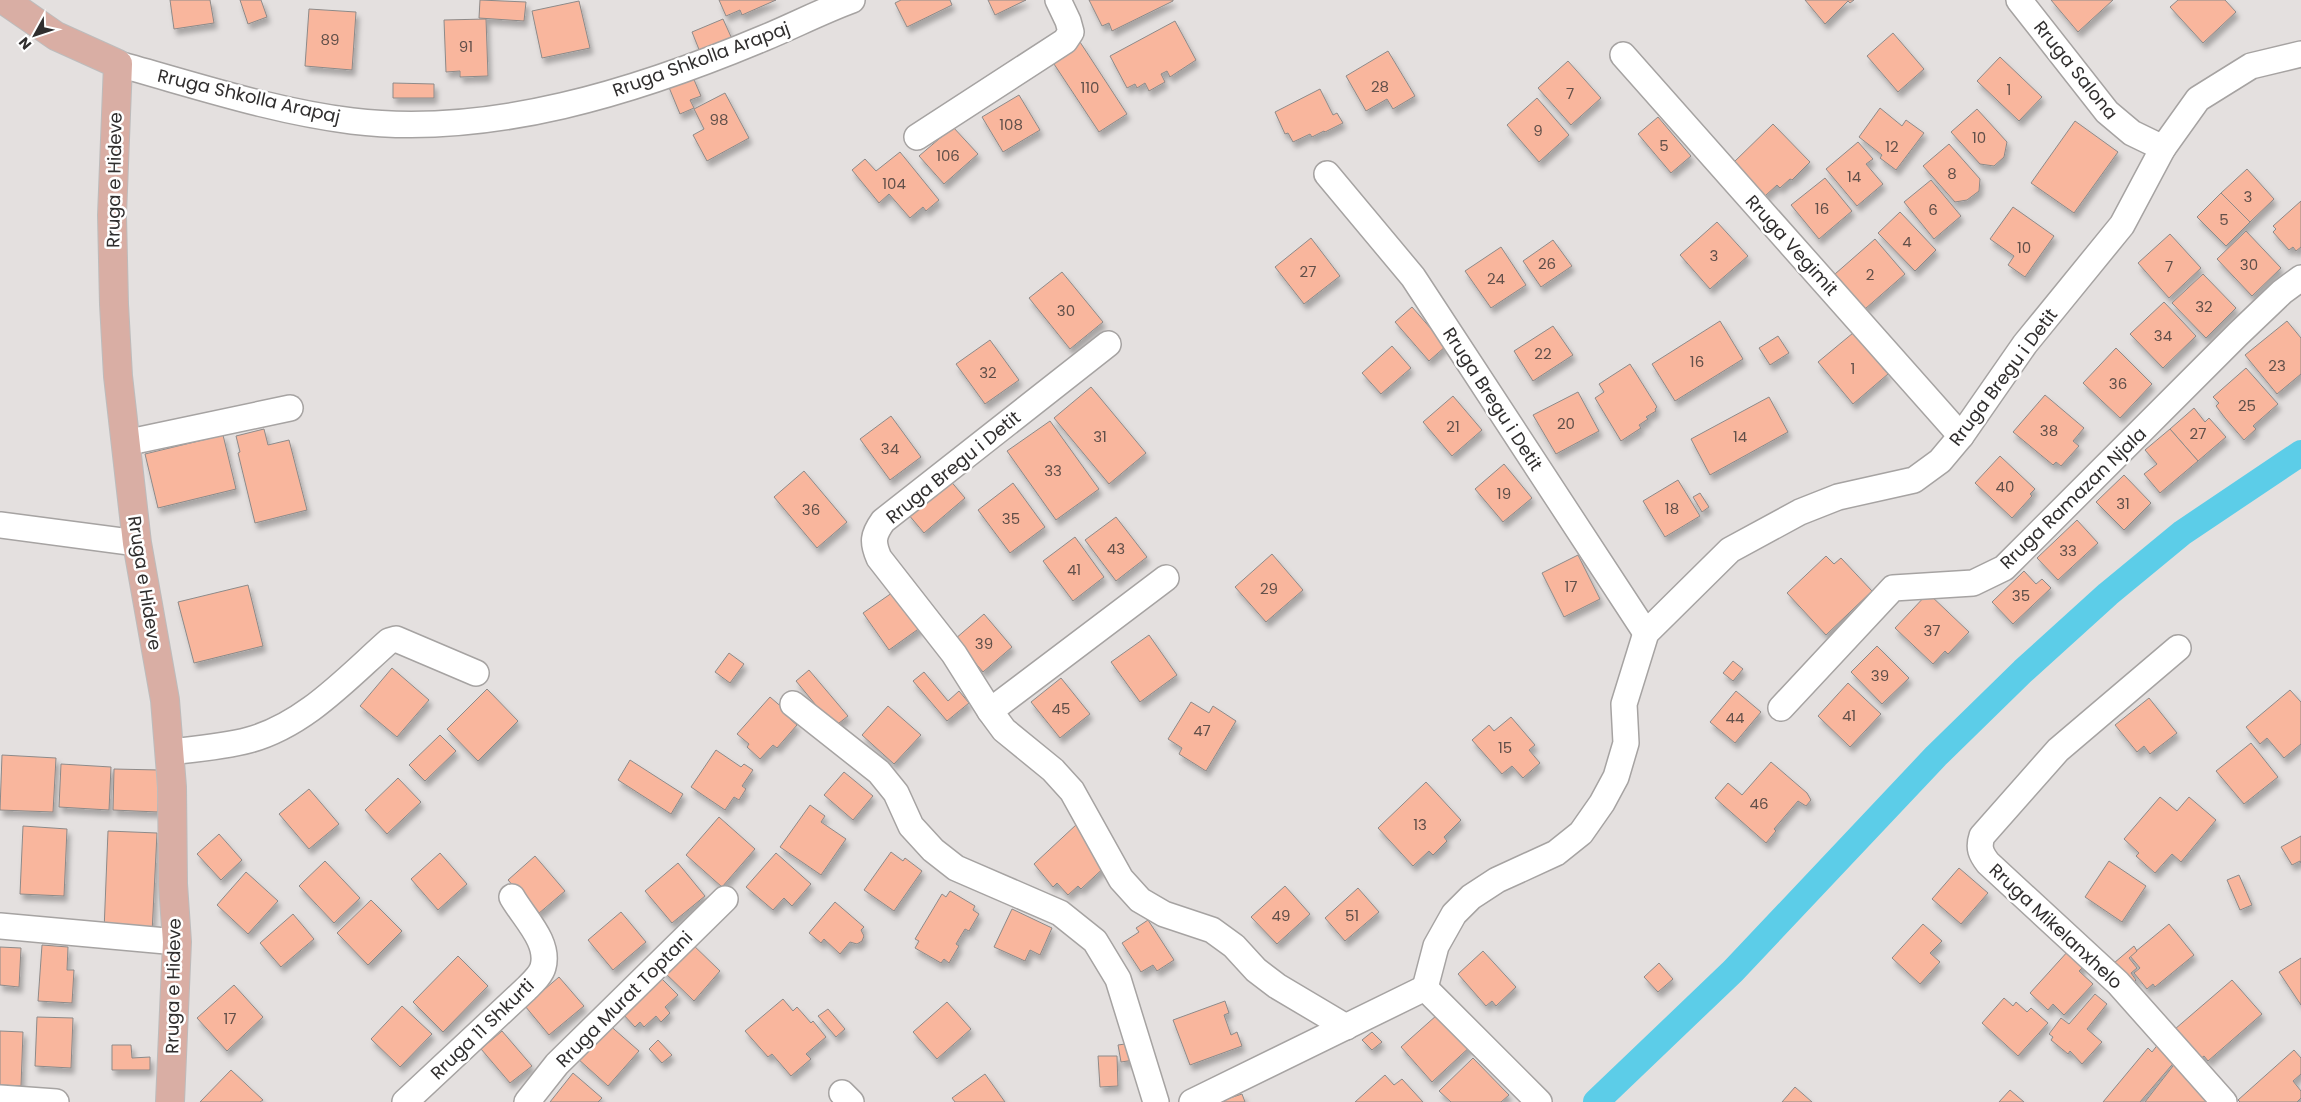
<svg xmlns="http://www.w3.org/2000/svg" width="2301" height="1102" font-family="Poppins,sans-serif">
<style>
.lines{fill:none;stroke-linecap:round;stroke-linejoin:round}
.canal{stroke:#5ccde8;stroke-width:26}
.building{fill:#f9b69d;stroke:#8d8a89;filter:url(#shadow)}
.minor-casing{stroke:#a6a3a2;stroke-width:28}
.major-casing{stroke:#bdbcbc;stroke-width:30}
.minor{stroke:#fff;stroke-width:25}
.major{stroke:#d9aea4;stroke-width:28}
.labels{text-anchor:middle;dominant-baseline:central;stroke-width:5;stroke-linejoin:round;paint-order:stroke}
.number-label{font-size:15px;fill:#62504a}
.street-label{font-size:18px;fill:#302e2e;stroke:#fff}
</style>
<defs>
<filter id="shadow"><feDropShadow dx="3" dy="5.5" stdDeviation="2.5" flood-color="#0004"/></filter>
</defs>
<rect width="100%" height="100%" fill="#e4e0df"/>
<g class="lines">
<path class="canal" d="M1596,1102L1733,971L1936,756L2023,671L2108,594L2182,533L2301,453"/>
</g>
<g class="building">
<path d="M170,0H210L214,23L174,29Z"/>
<path d="M240,0H261L267,17L248,24Z"/>
<path d="M480,0L526,2L524,21L479,18Z"/>
<path d="M719,0H776L742,15L740,10L726,16Z"/>
<path d="M901,0H950L952,5L907,27L895,3Z"/>
<path d="M988,0H1026L995,15Z"/>
<path d="M1089,0H1173V1L1112,31L1109,23L1102,26Z"/>
<path d="M1805,0H1854L1850,3L1848,1L1825,24Z"/>
<path d="M2051,0H2113L2078,32Z"/>
<path d="M2178,0H2225L2236,12L2203,43L2170,7Z"/>
<path d="M579,1L590,48L542,58L532,11Z"/>
<path d="M309,9L356,12L352,70L305,66Z"/>
<path d="M486,19L488,76L460,77V71L446,72L444,20Z"/>
<path d="M723,19L732,39L700,52L692,32Z"/>
<path d="M1175,21L1196,60L1170,77L1167,71L1161,74L1165,82L1149,91L1145,83L1137,88L1135,84L1127,88L1110,56Z"/>
<path d="M1893,33L1924,69L1898,92L1867,56Z"/>
<path d="M1080,42L1127,114L1099,132L1052,61Z"/>
<path d="M1388,51L1415,96L1393,109L1387,99L1366,111L1346,76Z"/>
<path d="M2000,57L2042,97L2019,121L1977,81Z"/>
<path d="M1568,61L1601,98L1571,125L1538,88Z"/>
<path d="M692,75L701,96L690,100L694,108L680,114L668,85Z"/>
<path d="M393,83L434,84V98H393Z"/>
<path d="M1320,89L1333,115L1337,113L1343,123L1325,132L1324,131L1312,137L1310,134L1293,142L1288,133L1285,134L1275,112Z"/>
<path d="M725,93L749,138L707,161L693,135L704,129L694,109Z"/>
<path d="M1019,95L1040,130L1003,152L982,117Z"/>
<path d="M1537,98L1569,135L1539,162L1507,125Z"/>
<path d="M1880,108L1902,126L1906,120L1924,133L1896,170L1880,158L1882,155L1859,137Z"/>
<path d="M1977,109L2007,142L2004,157L1994,166L1980,164L1951,132Z"/>
<path d="M1658,117L1691,156L1671,173L1638,134Z"/>
<path d="M2075,121L2118,152L2074,213L2031,183Z"/>
<path d="M1773,124L1810,162L1792,180L1790,179L1780,188L1777,185L1765,196L1733,163Z"/>
<path d="M953,127L978,154L944,184L919,156Z"/>
<path d="M1858,142L1873,159L1866,164L1883,184L1857,206L1826,169Z"/>
<path d="M1949,144L1980,179L1979,191L1967,200L1955,202L1923,166Z"/>
<path d="M900,152L939,200L926,211L923,207L910,218L889,194L879,203L852,170L865,159L876,171Z"/>
<path d="M2247,169L2274,199L2250,222L2221,193Z"/>
<path d="M1825,178L1852,211L1819,239L1791,205Z"/>
<path d="M1931,180L1961,216L1934,239L1904,202Z"/>
<path d="M2221,193L2250,222L2226,246L2197,217Z"/>
<path d="M2301,201V247L2296,251L2293,247L2289,250L2273,232L2276,229L2273,226Z"/>
<path d="M2013,207L2054,236L2025,277L2008,265L2014,256L1990,239Z"/>
<path d="M1900,212L1936,250L1915,271L1878,233Z"/>
<path d="M1717,222L1748,256L1710,289L1680,255Z"/>
<path d="M2246,231L2281,268L2252,296L2217,259Z"/>
<path d="M2170,234L2201,268L2169,298L2138,263Z"/>
<path d="M1311,238L1340,276L1304,304L1275,267Z"/>
<path d="M1875,239L1905,274L1865,309L1835,274Z"/>
<path d="M1553,240L1572,266L1541,287L1523,261Z"/>
<path d="M1501,247L1526,285L1491,308L1465,271Z"/>
<path d="M1062,272L1103,322L1070,349L1029,298Z"/>
<path d="M2203,274L2236,308L2206,338L2172,303Z"/>
<path d="M2164,302L2196,336L2163,368L2130,334Z"/>
<path d="M1412,307L1446,346L1429,361L1395,322Z"/>
<path d="M1720,321L1743,359L1675,401L1652,364Z"/>
<path d="M2287,321L2301,338V374L2277,394L2245,355Z"/>
<path d="M1553,326L1573,355L1533,381L1514,351Z"/>
<path d="M1853,333L1888,374L1853,404L1818,362Z"/>
<path d="M1778,336L1789,353L1770,365L1759,348Z"/>
<path d="M990,340L1019,380L985,404L956,364Z"/>
<path d="M1392,346L1411,368L1381,394L1362,373Z"/>
<path d="M2116,348L2152,384L2120,418L2083,383Z"/>
<path d="M1630,364L1657,407L1655,409L1656,411L1646,417L1648,419L1639,425L1641,428L1621,441L1595,398L1604,392L1599,384Z"/>
<path d="M2246,368L2278,404L2253,426L2256,429L2244,440L2225,418L2216,406L2219,403L2213,397Z"/>
<path d="M1091,387L1146,453L1109,484L1054,418Z"/>
<path d="M1578,392L1599,431L1556,454L1533,415Z"/>
<path d="M2045,395L2084,428L2073,441L2079,446L2061,466L2056,462L2053,465L2013,432Z"/>
<path d="M1453,396L1482,430L1452,456L1423,422Z"/>
<path d="M1769,397L1788,432L1710,475L1691,439Z"/>
<path d="M2194,408L2205,422L2209,418L2226,437L2198,461L2170,429Z"/>
<path d="M891,416L921,457L890,480L860,439Z"/>
<path d="M1050,421L1099,489L1056,520L1007,451Z"/>
<path d="M264,429L268,445L289,440L307,510L255,523L238,453L240,452L236,436Z"/>
<path d="M2170,429L2198,461L2160,493L2144,474L2157,464L2145,450Z"/>
<path d="M223,435L236,489L158,508L145,454Z"/>
<path d="M2000,456L2035,489L2030,494L2032,496L2012,518L1975,483Z"/>
<path d="M1504,464L1532,498L1503,522L1475,489Z"/>
<path d="M804,471L847,522L817,548L774,497Z"/>
<path d="M2124,475L2151,503L2124,530L2096,502Z"/>
<path d="M949,479L965,498L924,533L908,514Z"/>
<path d="M1678,480L1700,516L1665,537L1643,501Z"/>
<path d="M1013,483L1045,527L1010,553L978,510Z"/>
<path d="M1700,493L1709,507L1702,512L1693,497Z"/>
<path d="M1116,517L1147,557L1116,581L1085,540Z"/>
<path d="M2077,520L2098,543L2058,580L2037,558Z"/>
<path d="M1075,537L1104,577L1073,601L1043,561Z"/>
<path d="M1272,554L1303,590L1266,622L1235,587Z"/>
<path d="M1578,555L1600,599L1564,617L1542,573Z"/>
<path d="M1826,556L1834,564L1841,558L1872,591L1826,635L1787,593Z"/>
<path d="M2024,571L2036,584L2042,579L2051,588L2013,624L1992,602Z"/>
<path d="M248,585L263,646L194,663L178,602Z"/>
<path d="M899,588L924,625L889,650L863,613Z"/>
<path d="M1928,593L1969,632L1948,654L1945,651L1933,664L1895,628Z"/>
<path d="M984,614L1012,647L983,672L955,639Z"/>
<path d="M1149,635L1177,675L1140,702L1111,662Z"/>
<path d="M1877,646L1909,678L1882,704L1851,672Z"/>
<path d="M729,653L744,664L730,683L715,672Z"/>
<path d="M1733,661L1743,669L1733,681L1723,673Z"/>
<path d="M392,668L429,700L397,737L360,706Z"/>
<path d="M809,670L848,716L834,727L796,681Z"/>
<path d="M924,672L948,701L959,691L969,703L947,721L913,681Z"/>
<path d="M1061,678L1090,714L1060,738L1031,702Z"/>
<path d="M1848,683L1881,714L1850,747L1818,716Z"/>
<path d="M487,689L518,721L478,761L447,729Z"/>
<path d="M2290,690L2301,702V744L2284,758L2267,738L2260,744L2246,727Z"/>
<path d="M1736,691L1761,712L1735,743L1710,722Z"/>
<path d="M770,697L792,716L790,719L797,725L777,748L773,745L760,759L747,747L749,744L737,734Z"/>
<path d="M2149,698L2177,733L2150,754L2144,746L2137,752L2115,725Z"/>
<path d="M1191,702L1209,713L1213,706L1236,721L1206,771L1179,754L1182,748L1168,739Z"/>
<path d="M888,706L921,735L894,764L862,735Z"/>
<path d="M1511,717L1535,745L1529,750L1540,763L1523,778L1512,766L1502,774L1472,740L1489,725L1494,731Z"/>
<path d="M440,735L456,751L425,781L409,765Z"/>
<path d="M2251,743L2278,777L2244,804L2216,771Z"/>
<path d="M716,750L741,767L744,764L753,770L742,786L746,789L739,800L734,797L725,810L691,787Z"/>
<path d="M2,755L56,758L53,812L0,810Z"/>
<path d="M630,760L683,794L671,814L618,780Z"/>
<path d="M1771,762L1807,793L1811,800L1806,806L1798,801L1774,829L1776,831L1766,843L1715,798L1728,783L1742,795Z"/>
<path d="M61,764L111,767L109,810L59,807Z"/>
<path d="M114,769L159,770L158,812L113,810Z"/>
<path d="M844,772L873,796L853,820L824,795Z"/>
<path d="M398,778L421,802L387,834L365,810Z"/>
<path d="M1426,782L1461,820L1444,837L1447,841L1433,855L1429,851L1413,866L1378,828Z"/>
<path d="M309,789L339,824L309,849L279,814Z"/>
<path d="M2160,797L2177,811L2189,797L2216,820L2181,862L2172,854L2155,873L2136,856L2139,853L2124,839Z"/>
<path d="M810,805L825,816L821,822L846,839L821,875L780,847Z"/>
<path d="M719,817L755,849L722,887L686,855Z"/>
<path d="M1077,824L1109,863L1081,889L1078,886L1068,895L1057,883L1053,887L1034,864Z"/>
<path d="M23,826L67,829L64,896L20,894Z"/>
<path d="M108,831L157,833L152,933L104,931Z"/>
<path d="M219,834L242,860L221,880L197,854Z"/>
<path d="M2301,836V863L2300,861L2292,865L2281,847Z"/>
<path d="M891,852L903,861L905,858L922,871L894,911L864,890Z"/>
<path d="M440,853L467,884L438,910L411,879Z"/>
<path d="M776,853L811,884L792,906L784,898L773,910L746,887Z"/>
<path d="M535,856L565,891L538,914L508,880Z"/>
<path d="M325,861L360,898L334,923L299,886Z"/>
<path d="M2109,861L2146,886L2122,922L2085,897Z"/>
<path d="M678,863L705,896L672,923L645,891Z"/>
<path d="M1959,868L1988,893L1961,924L1932,899Z"/>
<path d="M246,872L278,901L248,934L217,905Z"/>
<path d="M2239,875L2252,905L2240,910L2227,880Z"/>
<path d="M1285,886L1310,914L1277,944L1251,917Z"/>
<path d="M1358,888L1379,912L1345,941L1325,918Z"/>
<path d="M950,891L975,906L973,910L979,914L969,931L965,929L956,944L959,946L949,963L944,959L941,963L915,948L919,941L915,939L942,894L946,897Z"/>
<path d="M371,900L402,931L368,965L337,933Z"/>
<path d="M835,902L864,927L861,930L864,936L862,941L857,944L850,942L840,954L824,939L821,943L809,933Z"/>
<path d="M1012,909L1052,928L1040,955L1030,950L1025,961L994,947Z"/>
<path d="M621,912L646,942L613,970L588,940Z"/>
<path d="M293,914L314,939L281,967L260,943Z"/>
<path d="M1148,920L1174,960L1157,971L1153,965L1141,972L1122,943L1139,932L1136,928Z"/>
<path d="M1923,924L1942,941L1930,953L1940,962L1920,984L1892,958Z"/>
<path d="M2169,924L2194,955L2155,987L2153,984L2147,989L2134,973L2140,968L2130,956Z"/>
<path d="M688,940L720,971L694,1001L661,969Z"/>
<path d="M42,945L68,947L67,970H74L72,1003L38,1001Z"/>
<path d="M2134,946L2137,951L2129,958L2137,968L2131,973L2136,980L2132,984L2114,963Z"/>
<path d="M0,947L21,948L19,987L0,985Z"/>
<path d="M2069,950L2085,965L2079,971L2093,984L2064,1015L2053,1004L2048,1010L2030,993Z"/>
<path d="M1483,951L1516,987L1496,1006L1492,1001L1486,1006L1458,974Z"/>
<path d="M458,956L488,986L443,1032L413,1002Z"/>
<path d="M2301,958V1005L2279,972Z"/>
<path d="M1659,963L1673,979L1658,992L1644,977Z"/>
<path d="M659,976L678,995L665,1007L670,1013L661,1022L656,1016L644,1027L640,1022L635,1027L621,1012Z"/>
<path d="M559,977L584,1006L549,1035L525,1006Z"/>
<path d="M2232,980L2262,1014L2208,1061L2204,1056L2200,1059L2175,1029Z"/>
<path d="M234,985L263,1017L227,1051L197,1018Z"/>
<path d="M2095,994L2107,1004L2087,1029L2102,1042L2082,1064L2070,1051L2068,1054L2051,1040L2053,1037L2049,1034L2061,1018L2069,1024Z"/>
<path d="M2004,998L2013,1006L2016,1002L2027,1012L2031,1008L2048,1023L2018,1056L1982,1023Z"/>
<path d="M783,999L793,1011L797,1007L811,1023L813,1021L826,1037L806,1054L811,1059L791,1076L772,1054L768,1057L745,1031Z"/>
<path d="M1225,1001L1229,1013L1224,1015L1231,1035L1237,1032L1242,1046L1190,1065L1173,1020Z"/>
<path d="M947,1002L971,1029L937,1059L913,1032Z"/>
<path d="M402,1006L432,1034L400,1067L371,1039Z"/>
<path d="M828,1009L845,1029L836,1037L818,1016Z"/>
<path d="M1437,1015L1473,1044L1432,1082L1401,1047Z"/>
<path d="M37,1017L73,1018L71,1068L35,1066Z"/>
<path d="M607,1023L639,1051L608,1086L577,1058Z"/>
<path d="M0,1031L23,1032L21,1086L0,1085Z"/>
<path d="M502,1031L532,1066L510,1083L481,1049Z"/>
<path d="M1372,1032L1382,1042L1372,1050L1362,1040Z"/>
<path d="M658,1040L672,1055L662,1063L649,1049Z"/>
<path d="M1132,1043L1134,1060L1121,1062L1118,1045Z"/>
<path d="M2159,1043L2177,1059L2140,1102H2103L2148,1048L2152,1052Z"/>
<path d="M112,1045H131L132,1058L150,1057V1070H112Z"/>
<path d="M2294,1050L2301,1058V1074L2293,1081L2301,1091V1098L2297,1102H2240L2238,1100Z"/>
<path d="M1098,1056H1117L1118,1086L1100,1087Z"/>
<path d="M2180,1057L2222,1102H2145Z"/>
<path d="M1473,1058L1509,1095L1501,1102H1451L1439,1091Z"/>
<path d="M231,1070L263,1100L260,1102H200Z"/>
<path d="M573,1073L602,1098L598,1102H550Z"/>
<path d="M985,1074L1005,1102H955L952,1098Z"/>
<path d="M1385,1075L1394,1085L1402,1079L1423,1102H1355Z"/>
<path d="M1795,1087L1812,1102H1782Z"/>
<path d="M2010,1090L2024,1102H1999Z"/>
<path d="M1242,1094L1245,1102H1224V1100Z"/>
</g>
<g class="lines">
<g class="minor-casing">
<g id="minor">
<path d="M2019,0L2107,112L2132,133L2163,148"/>
<path d="M1623,55L1961,436"/>
<path d="M118,64C195,85 272,111 352,121C490,138 638,91 764,38C793,26 822,11 852,0"/>
<path d="M917,137L1065,41L1071,32L1068,21L1058,0"/>
<path d="M1327,174L1413,277L1646,633"/>
<path d="M1108,344L883,521C873,535 872,542 879,558L954,654L990,711L1004,730L1053,770L1072,791L1121,879L1140,900L1164,914L1212,930L1234,946L1256,970L1277,986L1346,1027"/>
<path d="M125,443L290,408"/>
<path d="M0,525L137,543"/>
<path d="M2178,648L2058,750L1982,836C1978,848 1981,854 1988,863L2118,983L2224,1102"/>
<path d="M793,704L879,772L896,793L911,826L933,850L956,868L1060,913L1095,941L1118,979L1156,1102"/>
<path d="M1781,708L1893,588L1973,583L2004,568L2238,334L2282,292L2301,278"/>
<path d="M990,711L1166,578"/>
<path d="M169,752C196,749 223,747 249,740C305,725 347,678 389,641L396,639L476,673"/>
<path d="M0,926L177,942"/>
<path d="M1425,988L1436,946L1454,914L1471,897L1497,880L1556,853L1581,833L1602,803L1616,777L1626,743L1624,704L1646,633L1730,550L1800,512L1838,497L1914,480L1940,461L1961,436L2025,344L2122,225L2163,148L2198,99L2251,66L2301,54"/>
<path d="M1425,988L1539,1102"/>
<path d="M842,1093L851,1102"/>
<path d="M0,1098L56,1102"/>
<path d="M405,1102L526,989C532,983 541,975 543,967C550,942 524,918 512,897"/>
<path d="M527,1102L557,1064L725,899"/>
<path d="M1192,1102L1425,988"/>
</g>
</g>
<g class="major-casing">
<path id="major" d="M4,0L56,36L118,64L112,215L114,304L118,376L137,543L165,700L172,787L173,884L177,942L170,1102"/>
</g>
<use href="#minor" class="minor"/>
<use href="#major" class="major"/>
</g>
<g class="labels">
<g class="number-label">
<text x="330" y="39">89</text>
<text x="466" y="46">91</text>
<text x="1380" y="86">28</text>
<text x="1090" y="87">110</text>
<text x="2009" y="89">1</text>
<text x="1570" y="93">7</text>
<text x="719" y="119">98</text>
<text x="1011" y="124">108</text>
<text x="1538" y="130">9</text>
<text x="1979" y="137">10</text>
<text x="1664" y="145">5</text>
<text x="1892" y="146">12</text>
<text x="948" y="155">106</text>
<text x="1952" y="173">8</text>
<text x="1854" y="176">14</text>
<text x="894" y="183">104</text>
<text x="2248" y="196">3</text>
<text x="1822" y="208">16</text>
<text x="1933" y="209">6</text>
<text x="2224" y="219">5</text>
<text x="1907" y="241">4</text>
<text x="2024" y="247">10</text>
<text x="1714" y="255">3</text>
<text x="1547" y="263">26</text>
<text x="2249" y="264">30</text>
<text x="2169" y="266">7</text>
<text x="1308" y="271">27</text>
<text x="1870" y="274">2</text>
<text x="1496" y="278">24</text>
<text x="2204" y="306">32</text>
<text x="1066" y="310">30</text>
<text x="2163" y="335">34</text>
<text x="1543" y="353">22</text>
<text x="1697" y="361">16</text>
<text x="2277" y="365">23</text>
<text x="1853" y="368">1</text>
<text x="988" y="372">32</text>
<text x="2118" y="383">36</text>
<text x="2247" y="405">25</text>
<text x="1566" y="423">20</text>
<text x="1453" y="426">21</text>
<text x="2049" y="430">38</text>
<text x="2198" y="433">27</text>
<text x="1100" y="436">31</text>
<text x="1740" y="436">14</text>
<text x="890" y="448">34</text>
<text x="1053" y="470">33</text>
<text x="2005" y="486">40</text>
<text x="1504" y="493">19</text>
<text x="2123" y="503">31</text>
<text x="1672" y="508">18</text>
<text x="811" y="509">36</text>
<text x="1011" y="518">35</text>
<text x="1116" y="548">43</text>
<text x="2068" y="550">33</text>
<text x="1074" y="569">41</text>
<text x="1571" y="586">17</text>
<text x="1269" y="588">29</text>
<text x="2021" y="595">35</text>
<text x="1932" y="630">37</text>
<text x="984" y="643">39</text>
<text x="1880" y="675">39</text>
<text x="1061" y="708">45</text>
<text x="1849" y="715">41</text>
<text x="1735" y="717">44</text>
<text x="1202" y="730">47</text>
<text x="1505" y="747">15</text>
<text x="1759" y="803">46</text>
<text x="1420" y="824">13</text>
<text x="1281" y="915">49</text>
<text x="1352" y="915">51</text>
<text x="230" y="1018">17</text>
</g>
<g class="street-label">
<text transform="translate(701 59) rotate(-20)">Rruga Shkolla Arapaj</text>
<text transform="translate(2076 70) rotate(51)">Rruga Salona</text>
<text transform="translate(249 96) rotate(13)">Rruga Shkolla Arapaj</text>
<text transform="translate(114 180) rotate(-89)">Rruga e Hideve</text>
<text transform="translate(1792 245) rotate(48)">Rruga Vegimit</text>
<text transform="translate(2003 377) rotate(-53)">Rruga Bregu i Detit</text>
<text transform="translate(1493 399) rotate(57)">Rruga Bregu i Detit</text>
<text transform="translate(953 467) rotate(-39)">Rruga Bregu i Detit</text>
<text transform="translate(2073 498) rotate(-44)">Rruga Ramazan Njala</text>
<text transform="translate(145 583) rotate(81)">Rruga e Hideve</text>
<text transform="translate(2056 926) rotate(43)">Rruga Mikelanxhelo</text>
<text transform="translate(173 986) rotate(-89)">Rruga e Hideve</text>
<text transform="translate(624 999) rotate(-45)">Rruga Murat Toptani</text>
<text transform="translate(482 1029) rotate(-44)">Rruga 11 Shkurti</text>
</g>
</g>
<g transform="translate(35 35) rotate(230)" stroke="#ffffff" stroke-width="4" paint-order="stroke">
<path d="M0-4L9 19L0 12L-9 19Z" fill="#302e2e"/>
<text y="-8" font-size="14" font-weight="bold" text-anchor="middle" fill="#302e2e">N</text>
</g>
</svg>
